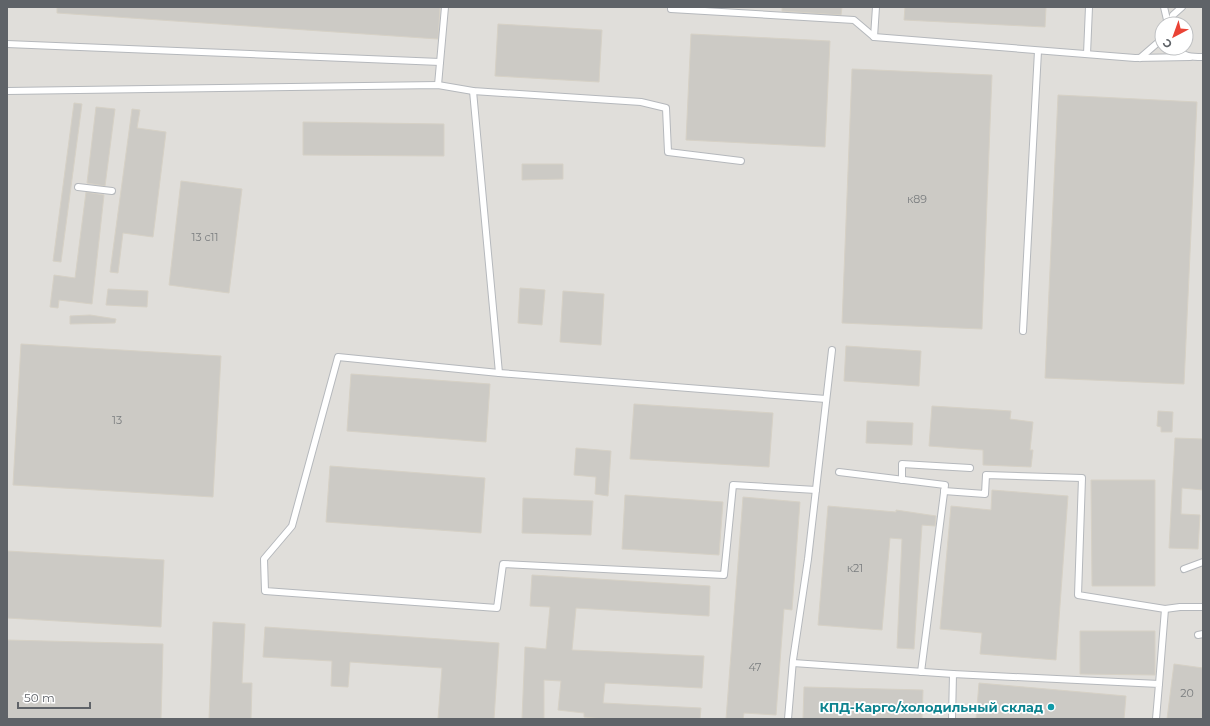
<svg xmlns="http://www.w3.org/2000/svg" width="1210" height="726" font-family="Montserrat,sans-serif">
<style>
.industrial{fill:#e0deda;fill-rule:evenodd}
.building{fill:#cccac5;stroke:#d6d1c6}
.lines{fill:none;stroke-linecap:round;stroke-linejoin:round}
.service-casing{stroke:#b5b8bc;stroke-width:8}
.service{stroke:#fff;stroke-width:6}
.culture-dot{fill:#0f9aa8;stroke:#fff;stroke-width:1.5}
.labels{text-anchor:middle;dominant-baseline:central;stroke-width:3.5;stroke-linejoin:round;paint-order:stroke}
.number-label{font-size:11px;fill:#7a7d7f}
.culture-label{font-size:13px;font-weight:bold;fill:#0d838f;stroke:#fff;text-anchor:end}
</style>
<rect width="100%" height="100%" fill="#f1efe8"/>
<path class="industrial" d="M7,7H1203V719H7ZM1162,24H1186V48H1162Z"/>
<g class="building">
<path d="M57,7H440L438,39L57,13Z"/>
<path d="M782,7H842L841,15L782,11Z"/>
<path d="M905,7H1046L1045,27L904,20Z"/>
<path d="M498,24L602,30L599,82L495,76Z"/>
<path d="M691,34L830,41L825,147L686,140Z"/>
<path d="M852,69L992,75L982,329L842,323Z"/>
<path d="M1058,95L1197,102L1184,384L1045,378Z"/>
<path d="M74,103L82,104L61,262L53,261Z"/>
<path d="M96,107L115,109L105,186L87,183Z"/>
<path d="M132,109L140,110L137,128L166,132L153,237L123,233L118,273L110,272Z"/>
<path d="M303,122L444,124V156L303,155Z"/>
<path d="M522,164H563V179L522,180Z"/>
<path d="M181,181L242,189L229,293L169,285Z"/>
<path d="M86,192L104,195L92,304L59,300L58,308L50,307L54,275L75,278Z"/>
<path d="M520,288L545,290L542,325L518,323Z"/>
<path d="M108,289L148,291L147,307L106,305Z"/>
<path d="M563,291L604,294L601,345L560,342Z"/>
<path d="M90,315L116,319L115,323L70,324V316Z"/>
<path d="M21,344L221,356L213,497L13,485Z"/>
<path d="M846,346L921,351L919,386L844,381Z"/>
<path d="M351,374L490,384L486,442L347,431Z"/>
<path d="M634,404L773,413L769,467L630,459Z"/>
<path d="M932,406L1011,411L1010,419L1033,422L1030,450H1033L1031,467L983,465V450L929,446Z"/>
<path d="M1158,411L1173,412L1172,432H1161V427L1157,426Z"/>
<path d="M867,421L913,423L912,445L866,443Z"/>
<path d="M1175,438L1203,439V490L1182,488L1181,514L1200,515L1198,549L1169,548Z"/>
<path d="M576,448L611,451L608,496L595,494L596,477L574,475Z"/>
<path d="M330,466L485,478L481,533L326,522Z"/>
<path d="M1091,480H1155V586H1092Z"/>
<path d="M992,490L1068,496L1056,660L980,654L982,633L940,629L951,506L991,510Z"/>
<path d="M625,495L723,502L719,555L622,549Z"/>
<path d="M743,497L800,502L792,610L784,609L776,715L744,713L743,719H726Z"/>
<path d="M523,498L593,501L591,535L522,533Z"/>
<path d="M828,506L896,512V510L936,516L935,526L922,525L914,649L897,648L902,539L890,538L882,630L818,625Z"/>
<path d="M7,551L164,560L161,627L7,618Z"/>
<path d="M532,575L710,586L709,616L576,608L572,650L704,656L702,688L605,683L603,703L701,708L700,719H604L584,717V713L558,710L561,681L544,680V719H522L525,647L546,649L550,607L530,606Z"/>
<path d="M213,622L245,624L242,683H252L251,719H209Z"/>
<path d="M265,627L499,643L494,719H438L442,668L350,662L348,687L331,686L332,661L263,657Z"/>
<path d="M1080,631H1155V675L1080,674Z"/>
<path d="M7,640L163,644L161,719H7Z"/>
<path d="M1174,664L1203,668V719H1167Z"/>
<path d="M979,683L1126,696L1124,719H976Z"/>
<path d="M804,687L923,690L922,719H803Z"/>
</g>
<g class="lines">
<g class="service-casing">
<g id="service">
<path d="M671,7V9L854,20L874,37L1135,58L1190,57"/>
<path d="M1164,7L1168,24"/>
<path d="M1170,24L1173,15L1182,7"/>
<path d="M874,37L876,7"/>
<path d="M7,44L440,62"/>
<path d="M1176,48C1182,57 1193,57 1203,57"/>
<path d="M1087,54L1089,7"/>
<path d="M1140,58L1162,39"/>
<path d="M438,85L445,7"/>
<path d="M7,91L438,85L473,91L641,102L666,108L668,152L741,161"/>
<path d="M473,91L499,373L826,399"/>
<path d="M78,187L112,191"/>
<path d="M1023,331L1038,51"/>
<path d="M499,373L338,357L292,526L264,559L265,591L497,608L503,564L724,575L733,485L816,490"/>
<path d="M839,472L945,485L921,672"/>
<path d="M902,480V464L970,468"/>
<path d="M944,491L985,494L986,475L1082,478L1078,595L1165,609L1180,607H1203"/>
<path d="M1184,569L1203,562"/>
<path d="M1198,635L1203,634"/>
<path d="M793,663L953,674"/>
<path d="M1159,684L1165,609"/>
<path d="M788,719L793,660L808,559L832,350"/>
<path d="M952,719L953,674L1159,684L1156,719"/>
</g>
</g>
<use href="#service" class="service"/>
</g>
<circle class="culture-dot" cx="1051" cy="707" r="4"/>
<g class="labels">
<g class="number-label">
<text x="917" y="199">к89</text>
<text x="205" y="237">13 с11</text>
<text x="117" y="420">13</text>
<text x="855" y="568">к21</text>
<text x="755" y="667">47</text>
<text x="1187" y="693">20</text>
</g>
<g class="culture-label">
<text x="1043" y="707">КПД-Карго/холодильный склад</text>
</g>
</g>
<rect width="1210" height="726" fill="none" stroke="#5f6368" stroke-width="16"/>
<g transform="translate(1174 36) rotate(221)"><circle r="19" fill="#ffffff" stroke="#bfc1c3"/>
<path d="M0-3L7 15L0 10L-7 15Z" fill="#ea4335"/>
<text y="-6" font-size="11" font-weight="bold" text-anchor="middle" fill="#5f6368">С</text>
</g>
<path d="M18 702v6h72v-6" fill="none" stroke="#5f6368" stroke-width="2"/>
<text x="24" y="702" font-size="12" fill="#5f6368" stroke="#ffffff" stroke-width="3" paint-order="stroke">50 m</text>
</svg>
